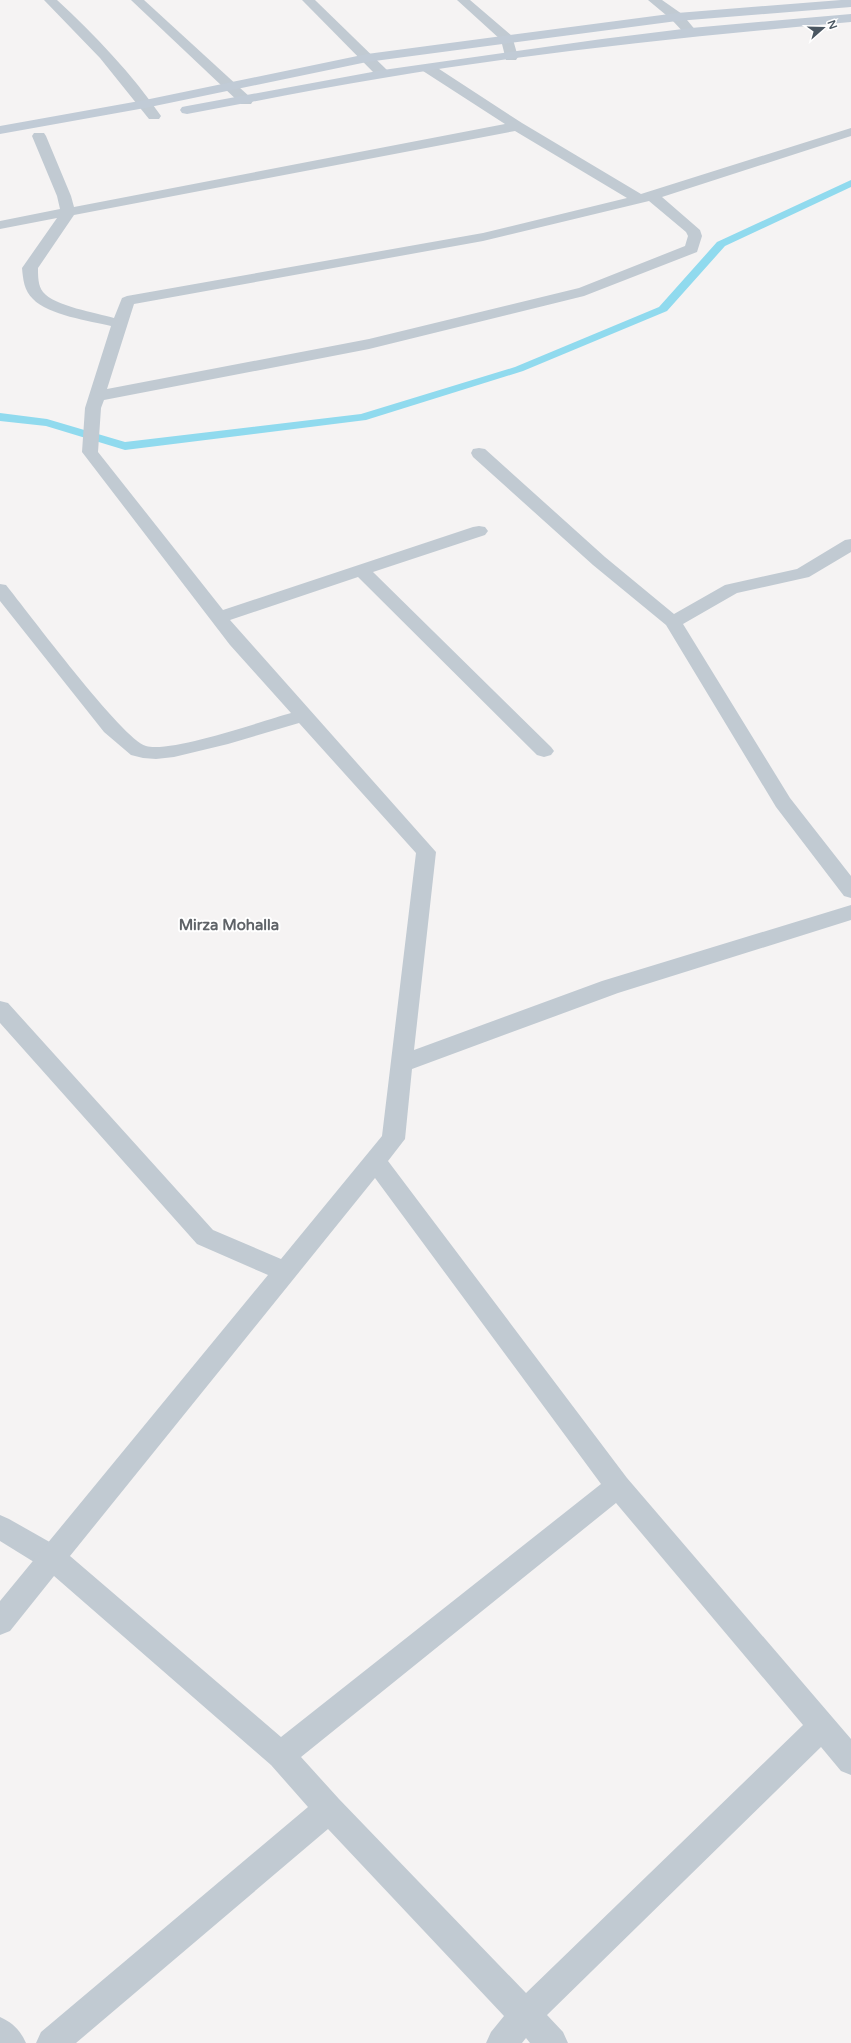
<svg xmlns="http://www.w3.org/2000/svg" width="851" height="2043" font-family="'Varela Round',sans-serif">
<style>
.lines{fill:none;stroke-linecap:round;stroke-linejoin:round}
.stream{fill:#90daee;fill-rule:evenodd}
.service{fill:#c1cad2;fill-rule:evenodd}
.minor{fill:#c1cad2;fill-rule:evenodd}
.secondary{fill:#c1cbd6;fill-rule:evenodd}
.labels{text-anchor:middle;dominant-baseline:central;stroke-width:4;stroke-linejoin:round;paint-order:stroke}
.district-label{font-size:15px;font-weight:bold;fill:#5f6368;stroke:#fff}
</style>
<rect width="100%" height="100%" fill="#f5f3f3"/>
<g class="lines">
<path class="stream" d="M851,180V187L725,246L667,311L523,371L366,420L125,450L46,426L0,421V413L47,419L125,442L361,414L515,367L659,307L717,242Z"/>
<path class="service" d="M0,1515L9,1519L62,1549L65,1558L62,1567L52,1570L42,1567L0,1541Z"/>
<g class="minor">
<path d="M44,0H57C95,35 132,74 161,116L159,119H149L100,58Z"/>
<path d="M131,0H144L251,98L253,101L251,104H241Z"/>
<path d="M302,0H315L388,71L390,74L388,77H378Z"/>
<path d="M457,0H470L512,36L518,57L516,60H506L501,40Z"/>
<path d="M648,0H662L682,14L697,32L691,36L686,35L672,20Z"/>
<path d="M428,64L433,65L522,123L641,194L851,128V136L662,197L700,230L702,236L697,252L584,296L369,349L104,400L101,408L98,452L223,610L473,527L479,526L485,527L488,531L485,535L373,572L551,747L554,751L551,755L544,757L537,755L358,577L230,620L436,852L414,1050L602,981L851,905V920L618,993L412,1069L405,1139L388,1161L627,1478L851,1739V1775L841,1771L821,1747L547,2015L563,2032L568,2043H530L526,2038L522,2043H486L491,2032L504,2016L328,1829L76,2043H36L41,2032L308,1807L271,1765L54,1576L10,1631L0,1635V1601L268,1275L197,1244L0,1023V1001L8,1003L213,1230L281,1259L382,1136L416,853L299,723L228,744L174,757L156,759L143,758L131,755L104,732L0,601V584L6,585C27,611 123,740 146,746C171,753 262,721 291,713L230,645L82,452L85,408L111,326C90,321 48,315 33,299C24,291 23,279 22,268L57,218L0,229V221L60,209L57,196L32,136L34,133H44L46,136L71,196L74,207L505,124L423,71L421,68ZM515,131L627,198L483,233L127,296L122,298L114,318C97,313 54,306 43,292C38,286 38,276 38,268L74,215ZM649,201L686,232L688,236L685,246L579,288L369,339L107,389L134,304L483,241ZM375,1178L601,1484L281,1737L70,1556ZM616,1503L803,1725L526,1993L339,1799L301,1757Z"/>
<path d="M479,448L485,449L605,557L674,614L725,585L797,569L845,540L851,539V552L809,577L737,593L683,624L790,798L851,876V898L844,896L776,807L666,625L593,565L473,457L471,453L473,449Z"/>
<path d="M0,2017C13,2023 20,2030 26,2043H0Z"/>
</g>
<g class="secondary">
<path d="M841,0H851V7L677,21L367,62L145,108L0,134V126L145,100L367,54L677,13Z"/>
<path d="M851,14V22C694,36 538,52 383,78C317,89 252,102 187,114L182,113L180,110L182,107L187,106L383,70L602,39L691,28Z"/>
</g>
</g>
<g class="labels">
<g class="district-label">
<text x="229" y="925">Mirza Mohalla</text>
</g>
</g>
<g transform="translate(823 28) rotate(70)" stroke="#ffffff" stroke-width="3" paint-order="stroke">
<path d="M0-3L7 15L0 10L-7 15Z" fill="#4a5661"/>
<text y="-6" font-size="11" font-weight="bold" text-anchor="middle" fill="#4a5661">N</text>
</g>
</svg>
